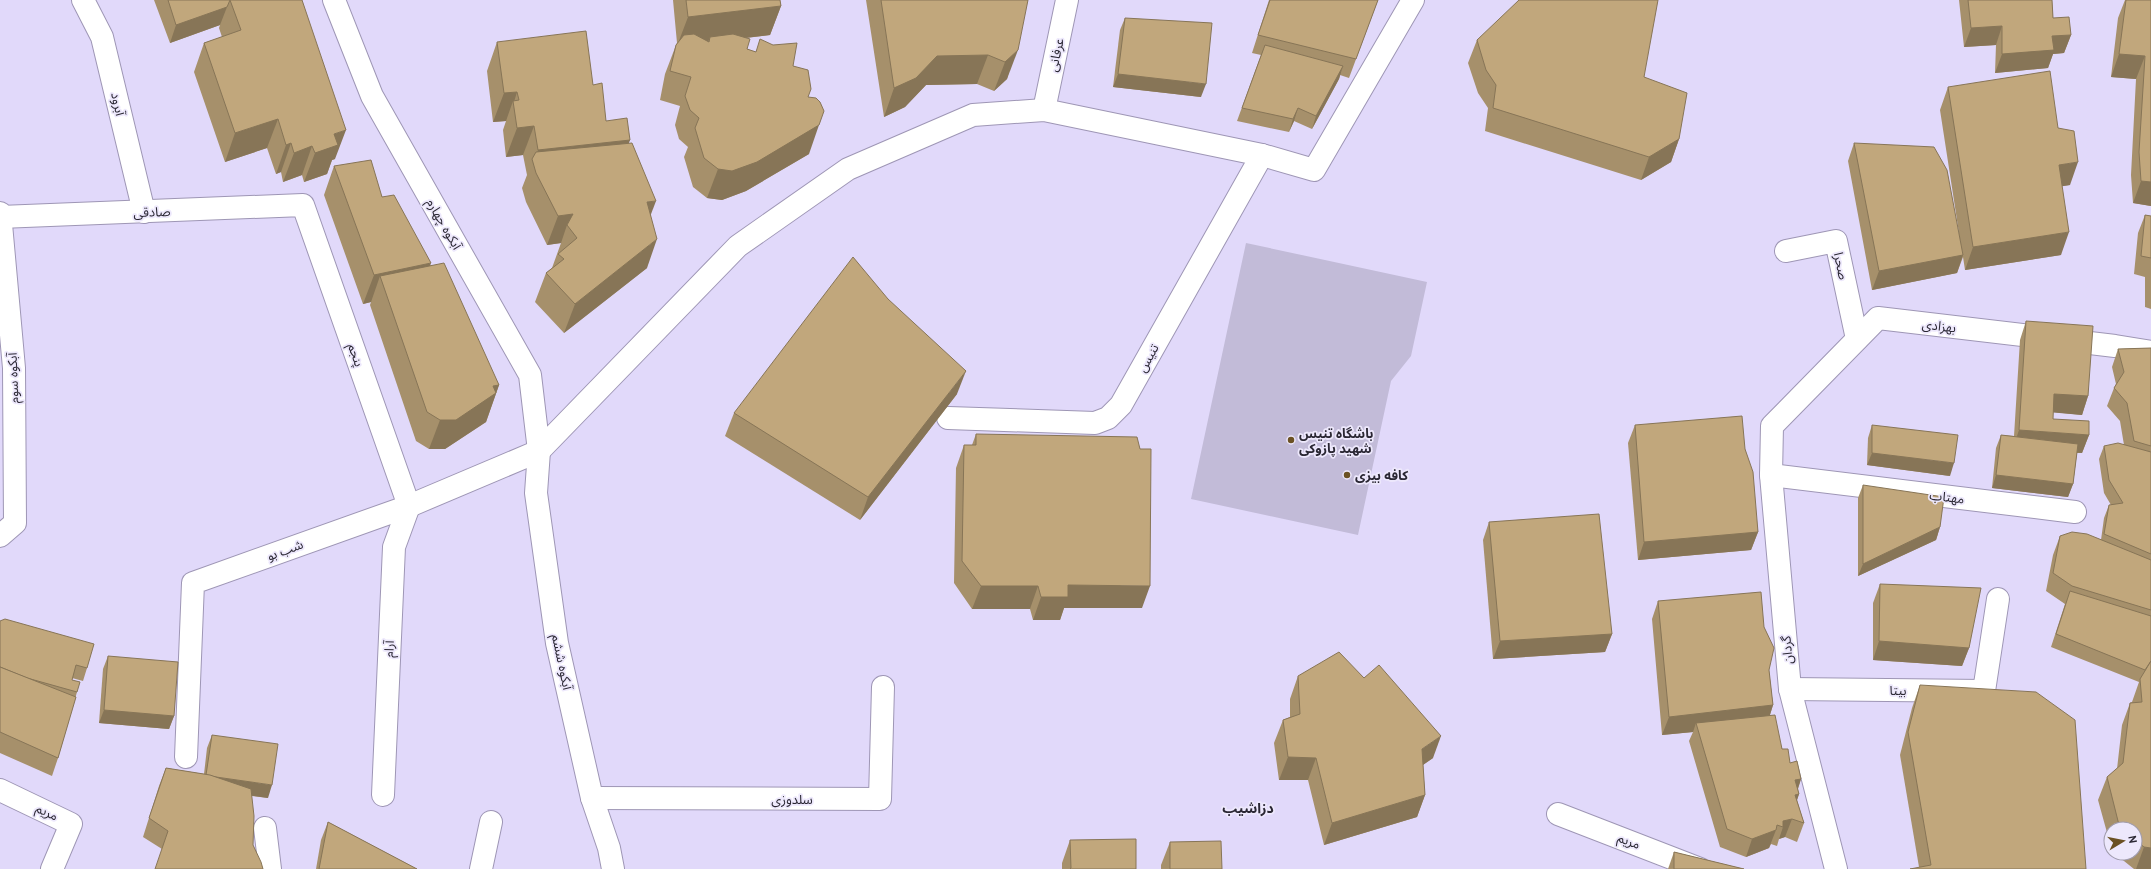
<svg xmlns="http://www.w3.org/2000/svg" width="2151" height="869" viewBox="0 0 2151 869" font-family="'PT Sans','Noto Sans Arabic',sans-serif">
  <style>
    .green { fill: #c2bbd8 }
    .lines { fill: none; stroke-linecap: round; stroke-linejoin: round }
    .street-casing { stroke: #9e96b5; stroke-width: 24 }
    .street { stroke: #fff; stroke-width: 22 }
    .wall { fill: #a6906b }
    .shaded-wall { fill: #877557 }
    .building { fill: #c1a77c; stroke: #877557 }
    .poi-dot { fill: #6b5123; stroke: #ede8fc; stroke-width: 1.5 }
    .labels { text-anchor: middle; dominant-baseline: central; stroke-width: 3.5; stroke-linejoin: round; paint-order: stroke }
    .street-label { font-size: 13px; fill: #2a2733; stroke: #ede8fc }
    .poi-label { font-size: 13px; font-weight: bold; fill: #2a2733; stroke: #ede8fc; text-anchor: start }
    .neighbourhood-label { font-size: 14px; font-weight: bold; fill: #2a2733; stroke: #ede8fc }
  </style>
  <rect width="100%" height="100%" fill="#e1d9fa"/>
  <polygon class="green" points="1246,243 1427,282 1411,356 1391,381 1358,535 1191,499"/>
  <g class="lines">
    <defs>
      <g id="street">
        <polyline points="83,0 102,37 144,212"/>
        <polyline points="334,0 372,96 530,375 539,451 536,493 557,643 592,798 609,848 613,869"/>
        <polyline points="1044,110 1067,0"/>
        <polyline points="0,213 14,368 15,523 0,536"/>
        <polyline points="0,217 303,205 409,506 394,547 383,795"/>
        <polyline points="1786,251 1836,241 1857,339"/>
        <polyline points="948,418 1095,423 1108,418 1121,405 1262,155"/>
        <polyline points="1771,475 2075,512"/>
        <polyline points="1790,689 1984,691 1998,599"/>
        <polyline points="186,757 193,583 409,506 539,451 738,246 848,169 973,115 1044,110 1262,155 1314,170 1413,0"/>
        <polyline points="0,790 71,824 52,869"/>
        <polyline points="592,798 880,799 883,687"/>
        <polyline points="1558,814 1700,869"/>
        <polyline points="265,828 270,869"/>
        <polyline points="481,869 491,822"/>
        <polyline points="1836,869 1790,689 1771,475 1772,426 1878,318 2115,346 2151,352"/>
      </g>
    </defs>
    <use href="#street" class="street-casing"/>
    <use href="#street" class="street"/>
  </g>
  <g class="wall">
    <polygon points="154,0 302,0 335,159 332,160 327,174 304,182 302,175 283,182 281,172 276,174 267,148 225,162 194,72 204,43 222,37 219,28 220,25 170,43"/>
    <polygon points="673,0 780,0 781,6 770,35 746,38 747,49 793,66 808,97 809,154 746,191 722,200 707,198 693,187 684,157 688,147 679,139 675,125 680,106 660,100 665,74 676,45 677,43"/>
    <polygon points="866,0 1028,0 1007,79 994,91 977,84 926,85 905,107 884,117"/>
    <polygon points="1269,0 1378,0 1349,78 1340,75 1339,79 1312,129 1294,121 1289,132 1237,121 1261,55 1252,53"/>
    <polygon points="1959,0 2052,0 2053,18 2071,35 2064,53 2053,54 2048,68 1995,73 1996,45 1964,47"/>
    <polygon points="2125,0 2151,0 2151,206 2133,203 2131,175 2136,79 2111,77 2118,18"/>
    <polygon points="1125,18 1201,97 1113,87 1120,30"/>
    <polygon points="1477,40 1644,77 1679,139 1671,162 1641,180 1485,131 1488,108 1478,93 1468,63"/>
    <polygon points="497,42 593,85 606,121 630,140 628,143 651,215 647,268 564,333 535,302 546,273 552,268 561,243 547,245 526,202 522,188 527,175 523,155 506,157 503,130 506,121 493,122 487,71"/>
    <polygon points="1948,87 2058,128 2070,185 2062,186 2061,255 1965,270 1963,257 1957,273 1872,290 1848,161 1854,143 1959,233 1940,110"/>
    <polygon points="334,166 382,197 431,266 499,385 486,422 445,449 429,449 416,441 370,305 371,302 363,304 324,195"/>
    <polygon points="2145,215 2151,216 2151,309 2145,307 2145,277 2134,274 2138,233"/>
    <polygon points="2026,321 2088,396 2082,415 2053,412 2053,419 2089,435 2082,453 2077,453 2073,484 2068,497 1992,488 1996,448 2001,435 2014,436 2020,340"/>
    <polygon points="2151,348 2151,869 2134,869 2114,853 2135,853 2135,829 2111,829 2111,847 2098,800 2107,777 2117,769 2122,725 2130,703 2132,702 2139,682 2051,647 2065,604 2046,591 2053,555 2060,536 2101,540 2104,518 2109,505 2111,505 2104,493 2099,459 2104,446 2124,445 2120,421 2107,406 2114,388 2116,384 2112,367 2118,349"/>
    <polygon points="957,394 860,520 725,436 734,413"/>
    <polygon points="1635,425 1745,449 1758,532 1751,550 1638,560 1628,443"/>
    <polygon points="1872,425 1950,476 1867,465 1868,438"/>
    <polygon points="976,434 1142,608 1064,608 1060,620 1033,620 1030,609 972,609 954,583 956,468 964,445 972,445"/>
    <polygon points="1863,485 1940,527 1936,540 1858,576 1858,498"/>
    <polygon points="1489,522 1612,634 1605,652 1493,659 1483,540"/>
    <polygon points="1880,584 1969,648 1962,666 1873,660 1873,603"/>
    <polygon points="1658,601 1764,627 1773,705 1770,715 1782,749 1790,763 1801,779 1798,789 1799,794 1797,800 1804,823 1797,842 1785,837 1779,839 1777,846 1771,844 1769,848 1746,857 1720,847 1689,741 1693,732 1662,735 1652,619"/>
    <polygon points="0,621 87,668 83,681 72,678 72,680 77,692 58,758 52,776 0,753"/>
    <polygon points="108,656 174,716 169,729 99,723 103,669"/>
    <polygon points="1298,676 1433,758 1423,765 1425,795 1417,817 1324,845 1308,780 1279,780 1274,743 1283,720 1290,717 1290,699"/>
    <polygon points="1920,685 2086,869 1919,867 1900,755 1912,708"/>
    <polygon points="212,735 268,798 252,796 162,849 143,837 159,786 166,768 204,774 207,748"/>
    <polygon points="328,822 417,869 316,869 321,840"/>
    <polygon points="1070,840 1136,869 1062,869 1062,863"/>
    <polygon points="1170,842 1222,869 1161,869 1161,865"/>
    <polygon points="1674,852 1744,869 1668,869"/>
  </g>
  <g class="shaded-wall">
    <polygon points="781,6 770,35 709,42 710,37 708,42 677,46 688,17"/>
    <polygon points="227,7 220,25 170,43 176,25"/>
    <polygon points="2002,26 1996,45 1964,47 1971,28"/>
    <polygon points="2071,35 2064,53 2053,54 2048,68 1995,73 2002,54 2052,36"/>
    <polygon points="1018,50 1007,79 994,91 1005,62"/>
    <polygon points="2119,54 2145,56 2136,79 2111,77"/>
    <polygon points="988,55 977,84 926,85 905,107 884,117 894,88 937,56"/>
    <polygon points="1343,66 1339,79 1312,129 1316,116"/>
    <polygon points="1118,74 1206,84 1201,97 1113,87"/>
    <polygon points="517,92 514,102 513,101 506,121 493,122 504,93"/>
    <polygon points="1298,108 1294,121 1289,132 1293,119"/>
    <polygon points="278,119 267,148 225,162 235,133"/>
    <polygon points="819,125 809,154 746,191 722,200 707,198 718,169"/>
    <polygon points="534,126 523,155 506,157 517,128"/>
    <polygon points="346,130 335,159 332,160 327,174 304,182 315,153 334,134"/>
    <polygon points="1679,139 1671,162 1641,180 1649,157"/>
    <polygon points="630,140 619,169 533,163 538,150"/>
    <polygon points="291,143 281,172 276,174 286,145"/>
    <polygon points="312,146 302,175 283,182 294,153"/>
    <polygon points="2078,162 2070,185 2051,188 2059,165"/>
    <polygon points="2141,181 2151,182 2151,206 2133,203"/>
    <polygon points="656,201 645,230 647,202"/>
    <polygon points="573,214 567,225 561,243 547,245 558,216"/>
    <polygon points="2069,232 2061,255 1965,270 1973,247"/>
    <polygon points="657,239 647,268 564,333 575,304"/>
    <polygon points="1963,255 1957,273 1872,290 1879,271"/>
    <polygon points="431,263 421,292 380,276 371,302 363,304 374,275"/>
    <polygon points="966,371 957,394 860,520 868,497"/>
    <polygon points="499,385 486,422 445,449 429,449 440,420 493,386"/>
    <polygon points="2054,394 2088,396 2082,415 2048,412"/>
    <polygon points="2019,430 2089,435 2082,453 2013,448"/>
    <polygon points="1872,453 1954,463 1950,476 1867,465"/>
    <polygon points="1996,475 2073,484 2068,497 1992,488"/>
    <polygon points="1940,527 1936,540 1858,576 1863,564"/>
    <polygon points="1758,532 1751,550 1638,560 1644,542"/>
    <polygon points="1068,585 1150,586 1142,608 1064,608 1060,620 1033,620 1041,597"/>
    <polygon points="981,586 1038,586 1030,609 972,609"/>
    <polygon points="1612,634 1605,652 1493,659 1500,641"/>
    <polygon points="1879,641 1969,648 1962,666 1873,660"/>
    <polygon points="1773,705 1767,724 1696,723 1693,732 1662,735 1669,717"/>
    <polygon points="104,710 174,716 169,729 99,723"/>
    <polygon points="1441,736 1433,758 1414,771 1422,749"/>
    <polygon points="1288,757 1316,758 1308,780 1279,780"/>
    <polygon points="206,776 272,785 268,798 202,789"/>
    <polygon points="1801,779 1795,797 1795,780"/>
    <polygon points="1799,794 1793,812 1795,795"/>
    <polygon points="1425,795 1417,817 1324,845 1332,823"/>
    <polygon points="1792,819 1785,837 1779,839 1783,827 1783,821"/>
    <polygon points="1776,830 1769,848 1746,857 1752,839"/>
    <polygon points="2144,847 2151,848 2151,869 2136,869"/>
  </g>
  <g class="building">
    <polygon points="168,0 230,0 227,7 176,25"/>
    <polygon points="230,0 302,0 346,130 334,134 338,145 315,153 312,146 294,153 291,143 286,145 278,119 235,133 204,43 241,30"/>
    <polygon points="686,0 780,0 781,6 688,17"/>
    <polygon points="881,0 1028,0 1018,50 1005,62 988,55 937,56 916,78 894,88"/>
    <polygon points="1270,0 1378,0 1356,59 1258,35"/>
    <polygon points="1519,0 1658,0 1644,77 1687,93 1679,139 1649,157 1493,108 1496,85 1486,70 1477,40"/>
    <polygon points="1968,0 2052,0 2053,18 2069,17 2071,35 2052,36 2054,50 2002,54 2002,26 1971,28"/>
    <polygon points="2126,0 2151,0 2151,182 2141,181 2139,152 2145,56 2119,54"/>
    <polygon points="1125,18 1212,23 1206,84 1118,74"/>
    <polygon points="586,31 593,85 602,83 606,121 627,118 630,140 538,150 534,126 517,128 513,101 519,100 517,92 504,93 497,42"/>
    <polygon points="694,34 709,42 710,37 733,34 750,39 747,49 756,52 760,39 773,45 797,43 793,66 808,70 811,89 808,97 816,98 820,102 824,111 819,125 757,162 732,171 718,169 704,158 695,128 699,118 690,110 685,96 691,77 670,71 676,45 684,35"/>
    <polygon points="1265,45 1343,66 1316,116 1298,108 1293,119 1242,108"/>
    <polygon points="2050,71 2058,128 2074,131 2078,162 2059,165 2069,232 1973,247 1948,87"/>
    <polygon points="632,143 656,201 647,202 657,239 575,304 546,273 564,259 558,254 577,238 567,225 573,214 558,216 536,173 532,159 536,152"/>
    <polygon points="1854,143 1934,147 1947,170 1963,255 1879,271"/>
    <polygon points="371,160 382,197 394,195 431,263 374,275 334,166"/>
    <polygon points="2145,215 2151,216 2151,258 2141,256"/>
    <polygon points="853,257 888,299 966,371 868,497 734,413"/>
    <polygon points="444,263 499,385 493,386 496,393 456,420 440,420 427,412 380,276"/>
    <polygon points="2026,321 2093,326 2088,396 2054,394 2053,419 2089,421 2089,435 2019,430"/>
    <polygon points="2151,348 2151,446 2134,441 2127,403 2114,388 2124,372 2118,349"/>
    <polygon points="1742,416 1745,449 1753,472 1758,532 1644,542 1635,425"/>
    <polygon points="1872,425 1958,435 1954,463 1872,453"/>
    <polygon points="976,434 1137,437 1140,449 1151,449 1150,586 1068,585 1068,597 1041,597 1038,586 981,586 962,561 964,445 976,445"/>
    <polygon points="2001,435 2078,444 2073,484 1996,475"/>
    <polygon points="2118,443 2151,452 2151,554 2104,534 2109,505 2123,503 2109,480 2104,446"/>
    <polygon points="1863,485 1944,497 1940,527 1863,564"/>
    <polygon points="1599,514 1612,634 1500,641 1489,522"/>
    <polygon points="2072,532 2087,534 2151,560 2151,610 2072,586 2053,573 2060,536"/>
    <polygon points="1880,584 1981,588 1969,648 1879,641"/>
    <polygon points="2070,591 2151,616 2151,661 2145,670 2056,634"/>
    <polygon points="1761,592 1764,627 1774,648 1769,670 1773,705 1669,717 1658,601"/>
    <polygon points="5,619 94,644 87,668 76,665 72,680 80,682 77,692 27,678 0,667 0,621"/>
    <polygon points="1339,652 1364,678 1379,665 1441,736 1422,749 1425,795 1332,823 1316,758 1288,757 1283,720 1300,714 1298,676"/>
    <polygon points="108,656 178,662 174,716 104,710"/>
    <polygon points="2151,661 2151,848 2144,847 2135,840 2135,829 2120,829 2107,777 2123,763 2130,703 2142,702 2140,679"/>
    <polygon points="0,667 76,697 58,758 0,732"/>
    <polygon points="1920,685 2036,692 2075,720 2086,869 1910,869 1931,865 1908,732"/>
    <polygon points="1775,715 1782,749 1788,749 1790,763 1797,761 1801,779 1795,780 1799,794 1795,795 1804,823 1792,819 1783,821 1783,827 1777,825 1776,830 1752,839 1727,829 1696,723"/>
    <polygon points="212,735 278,744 272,785 216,777 206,775"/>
    <polygon points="166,768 210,775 251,789 254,816 253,845 261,862 263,869 155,869 168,831 149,818"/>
    <polygon points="328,822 417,869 319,869"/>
    <polygon points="1136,839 1136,869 1070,869 1071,868 1070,840"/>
    <polygon points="1221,841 1222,869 1170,869 1170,842"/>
    <polygon points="1674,852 1744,869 1674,869"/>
  </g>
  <g class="poi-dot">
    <circle cx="1291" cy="440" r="4"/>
    <circle cx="1347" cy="475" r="4"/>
  </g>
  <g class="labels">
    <g class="street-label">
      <text transform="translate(1056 55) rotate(-78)">عرفانی</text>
      <text transform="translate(118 104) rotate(77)">آبرود</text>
      <text transform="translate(152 212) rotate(-2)">صادقی</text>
      <text transform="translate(444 224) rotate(60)">آبکوه چهارم</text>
      <text transform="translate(1841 266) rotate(78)">صحرا</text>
      <text transform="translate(1939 326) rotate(7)">بهزادی</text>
      <text transform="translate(356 355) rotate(71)">پنجم</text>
      <text transform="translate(1148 358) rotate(-61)">تنیس</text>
      <text transform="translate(13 378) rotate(-92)">آبکوه سوم</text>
      <text transform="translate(1947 497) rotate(7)">مهتاب</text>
      <text transform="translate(285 550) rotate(-20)">شب بو</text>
      <text transform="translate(389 649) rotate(-87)">آرام</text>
      <text transform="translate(1787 650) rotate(-95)">گردان</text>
      <text transform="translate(562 662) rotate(78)">آبکوه ششم</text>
      <text x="1898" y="690">بیتا</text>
      <text x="792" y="799">سلدوزی</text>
      <text transform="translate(47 812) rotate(25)">مریم</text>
      <text transform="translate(1629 841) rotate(21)">مریم</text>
    </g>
    <g class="poi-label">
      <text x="1299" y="433">باشگاه تنیس<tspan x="1299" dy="15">شهید پازوکی</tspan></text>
      <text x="1355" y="475">کافه بیزی</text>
    </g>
    <g class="neighbourhood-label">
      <text x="1248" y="808">دزاشیب</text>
    </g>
  </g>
  <g transform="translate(2123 841) rotate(80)"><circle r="19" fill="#ede8fc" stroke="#9f9bac"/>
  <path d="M0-3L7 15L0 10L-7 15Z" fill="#6b5123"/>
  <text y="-6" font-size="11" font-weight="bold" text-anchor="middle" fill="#2a2733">N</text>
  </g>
</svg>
